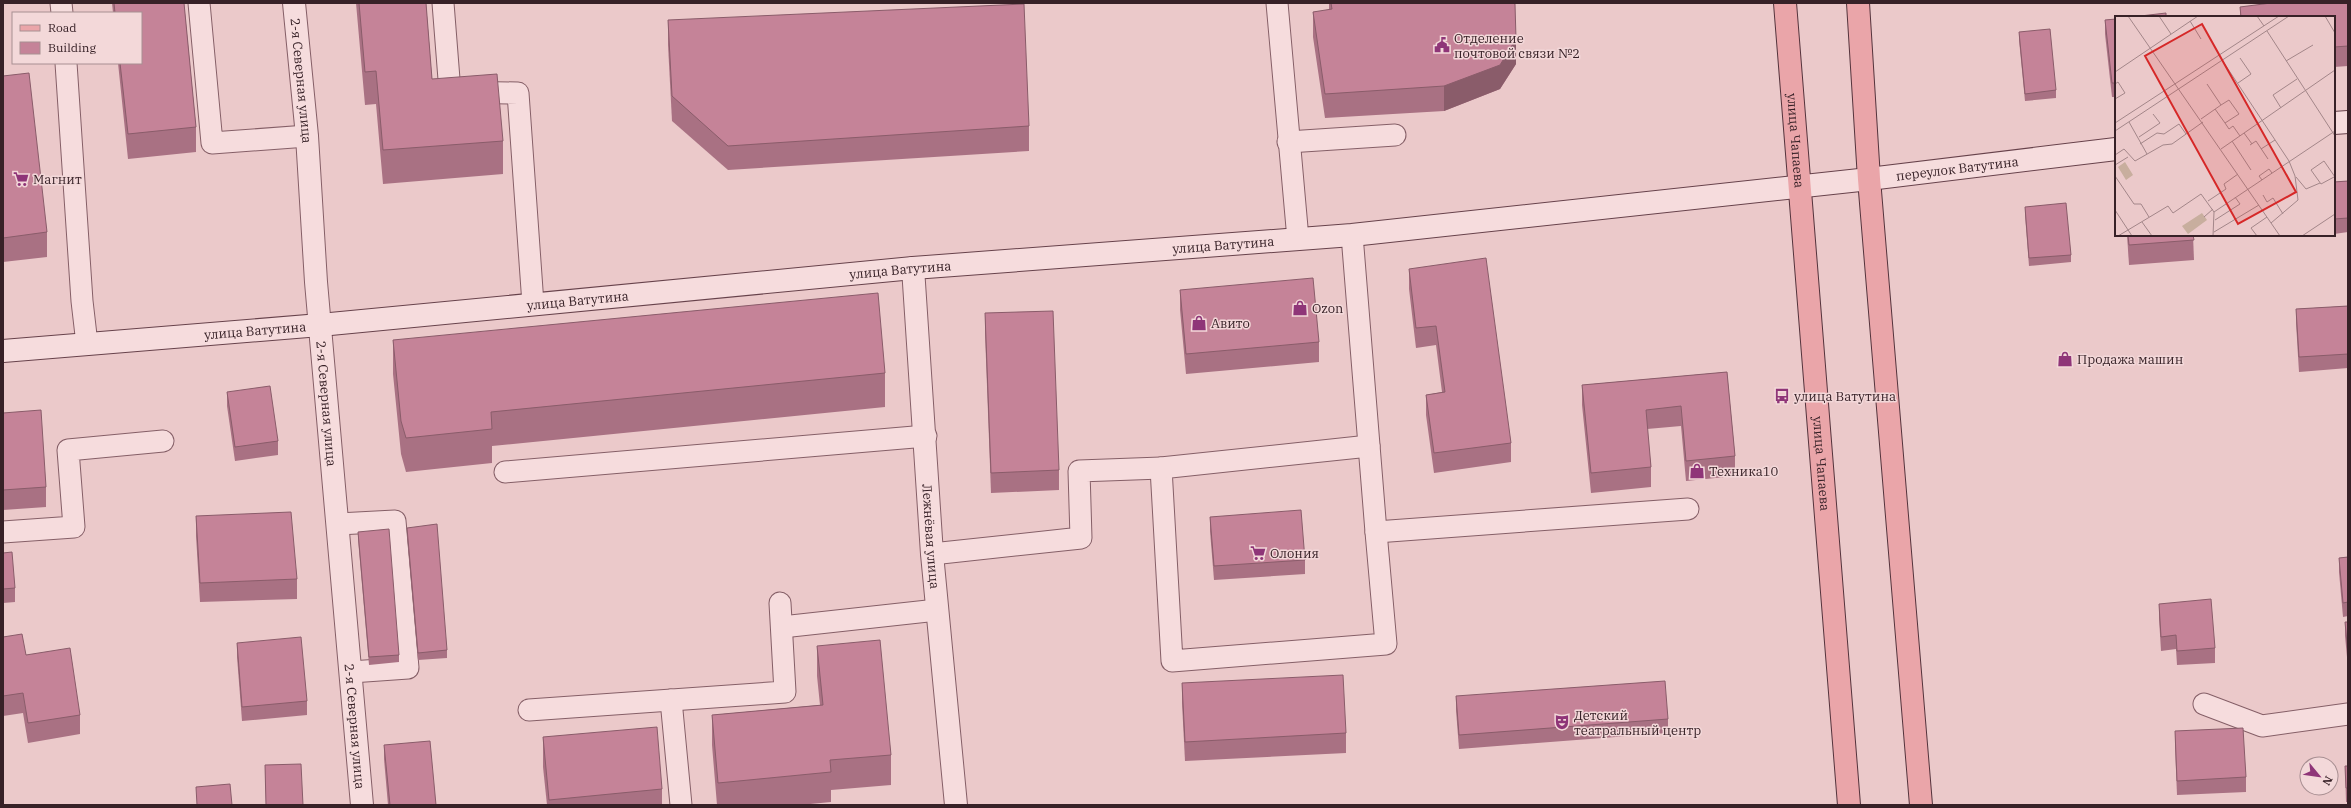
<svg xmlns="http://www.w3.org/2000/svg" width="2351" height="808" viewBox="0 0 2351 808" font-family="'IBM Plex Serif',serif">
  <style>
    .lines { fill: none; stroke-linecap: round; stroke-linejoin: round }
    .service-casing { stroke: #855f67; stroke-width: 23 }
    .minor-casing { stroke: #855f67; stroke-width: 24 }
    .secondary-casing { stroke: #67424b; stroke-width: 24 }
    .primary-casing { stroke: #54333c; stroke-width: 24 }
    .service { stroke: #f6dcdd; stroke-width: 21 }
    .minor { stroke: #f6dcdd; stroke-width: 22 }
    .secondary { stroke: #f6dcdd; stroke-width: 22 }
    .primary { stroke: #eaa5a9; stroke-width: 22 }
    .wall { fill: #a97183 }
    .shaded-wall { fill: #8a5c6a }
    .building { fill: #c58398; stroke: #8a5c6a }
    .labels { text-anchor: middle; dominant-baseline: central; stroke-width: 3; stroke-linejoin: round; paint-order: stroke }
    .poi-label { font-size: 13px; fill: #372127; stroke: #f3d8d9; text-anchor: start }
    .street-label { font-size: 13px; fill: #372127; stroke: #f3d8d9 }
    .inset-road { fill: none; stroke: #a38689; stroke-width: 1 }
    .view { fill: #d62828; fill-opacity: 0.15; stroke: #d62828; stroke-width: 2 }
    .inset-edge { fill: none; stroke: #372127; stroke-width: 2 }
  </style>
  <rect width="100%" height="100%" fill="#ebc9ca"/>
  <g class="lines">
    <defs>
      <g id="service">
        <polyline points="61,3 62,13"/>
        <polyline points="199,3 212,143 307,136"/>
        <polyline points="443,3 450,92 518,93 533,304"/>
        <polyline points="1277,3 1298,239"/>
        <polyline points="66,63 82,301 87,344"/>
        <polyline points="1288,142 1395,135"/>
        <polyline points="1352,235 1376,532 1688,509"/>
        <polyline points="1369,446 1161,468 1172,661 1386,644 1376,532"/>
        <polyline points="505,472 926,436"/>
        <polyline points="338,524 395,521 408,668 351,672"/>
        <polyline points="3,532 74,527 68,450 163,441"/>
        <polyline points="932,554 1081,538 1079,471 1161,468"/>
        <polyline points="782,627 937,610"/>
        <polyline points="671,700 681,805"/>
        <polyline points="2204,704 2262,726 2348,714"/>
        <polyline points="529,710 785,692 780,603"/>
      </g>
      <g id="minor">
        <path id="s1" d="M294,3l13,133 9,146 46,523"/>
        <path id="s2" d="M913,268l19,286 24,251"/>
      </g>
      <g id="secondary">
        <polyline points="2334,123 2348,122"/>
        <path id="s3" d="M3,351l317,-26 593,-57 439,-33 517,-56 247,-30"/>
      </g>
      <g id="primary">
        <path id="s4" d="M1785,3l64,802"/>
        <polyline points="1858,3 1869,179 1921,805"/>
      </g>
    </defs>
    <use href="#service" class="service-casing"/>
    <use href="#minor" class="minor-casing"/>
    <use href="#secondary" class="secondary-casing"/>
    <use href="#primary" class="primary-casing"/>
    <use href="#service" class="service"/>
    <use href="#minor" class="minor"/>
    <use href="#secondary" class="secondary"/>
    <use href="#primary" class="primary"/>
  </g>
  <g class="wall">
    <polygon points="112,3 184,3 196,127 196,152 128,159 118,63 141,63 141,13 113,13"/>
    <polygon points="356,3 426,3 432,79 503,141 503,174 383,184 376,104 365,105"/>
    <polygon points="1329,3 1513,3 1516,64 1500,89 1444,111 1325,118 1313,37 1313,12 1329,10"/>
    <polygon points="2348,3 2348,66 2334,67 2334,17 2240,17 2240,7"/>
    <polygon points="2116,19 2116,97 2112,97 2105,34 2105,20"/>
    <polygon points="668,20 1029,126 1029,151 728,170 672,121 668,45"/>
    <polygon points="2019,32 2056,90 2056,98 2025,101 2019,40"/>
    <polygon points="3,76 47,232 47,257 3,262"/>
    <polygon points="2348,181 2348,232 2334,234 2334,182"/>
    <polygon points="2025,207 2071,255 2071,262 2029,266 2025,215"/>
    <polygon points="2127,235 2193,235 2194,260 2129,265"/>
    <polygon points="1409,269 1511,443 1511,462 1434,473 1426,415 1426,395 1442,392 1436,345 1416,348 1409,289"/>
    <polygon points="1180,290 1319,342 1319,362 1186,374 1180,310"/>
    <polygon points="2348,306 2348,368 2299,372 2296,323 2296,309"/>
    <polygon points="985,313 1059,470 1059,490 991,493 985,333"/>
    <polygon points="393,340 885,373 885,407 492,446 492,463 406,472 401,454 393,374"/>
    <polygon points="1727,372 1735,456 1735,476 1686,481 1681,426 1647,429 1651,467 1651,487 1591,493 1582,405 1582,385"/>
    <polygon points="227,392 278,441 278,455 235,461 227,406"/>
    <polygon points="3,413 46,487 46,507 3,510"/>
    <polygon points="196,516 297,579 297,599 200,602 196,536"/>
    <polygon points="1210,517 1305,560 1305,574 1214,580 1210,531"/>
    <polygon points="407,528 447,650 447,658 418,660 407,535"/>
    <polygon points="358,532 399,655 399,662 369,665 358,539"/>
    <polygon points="3,553 15,588 15,602 3,603"/>
    <polygon points="2348,557 2348,616 2343,617 2339,572 2339,558"/>
    <polygon points="2159,604 2215,648 2215,663 2177,665 2176,649 2161,651 2159,618"/>
    <polygon points="2345,622 2348,622 2348,668 2345,636"/>
    <polygon points="3,637 26,655 80,715 80,734 28,743 23,713 3,716"/>
    <polygon points="237,643 307,701 307,715 242,721 237,657"/>
    <polygon points="817,646 891,755 891,785 831,790 831,802 800,805 717,805 712,745 712,715 820,705 817,676"/>
    <polygon points="1182,683 1346,733 1346,753 1185,761 1182,703"/>
    <polygon points="1456,696 1668,719 1668,733 1459,749 1456,710"/>
    <polygon points="2175,731 2246,777 2246,792 2177,795 2175,746"/>
    <polygon points="543,737 662,789 662,805 547,805 543,767"/>
    <polygon points="384,745 436,805 388,805 384,759"/>
    <polygon points="265,765 303,805 266,805"/>
    <polygon points="2345,766 2348,766 2348,802 2346,802"/>
  </g>
  <polygon class="shaded-wall" points="1516,39 1516,64 1500,89 1444,111 1444,86"/>
  <g class="building">
    <polygon points="114,3 184,3 196,127 128,134 120,63 141,63 141,13 115,13"/>
    <polygon points="359,3 426,3 432,79 497,74 503,141 383,150 376,71 365,72"/>
    <polygon points="1331,3 1513,3 1515,4 1516,39 1500,65 1444,86 1325,94 1313,12 1332,9"/>
    <polygon points="2271,3 2348,3 2348,46 2334,47 2334,17 2241,17 2240,7"/>
    <polygon points="1024,4 1029,126 728,146 672,96 668,20"/>
    <polygon points="2166,13 2166,17 2132,17"/>
    <polygon points="2116,19 2116,83 2112,83 2105,20"/>
    <polygon points="2050,29 2056,90 2025,94 2019,32"/>
    <polygon points="29,73 47,232 3,238 3,76"/>
    <polygon points="2348,181 2348,218 2334,219 2334,182"/>
    <polygon points="2066,203 2071,255 2029,258 2025,207"/>
    <polygon points="2128,235 2193,235 2194,240 2129,245"/>
    <polygon points="1486,258 1511,443 1434,453 1426,395 1445,392 1436,326 1416,328 1409,269"/>
    <polygon points="1313,278 1319,342 1186,354 1180,290"/>
    <polygon points="878,293 885,373 491,412 492,429 406,438 401,421 393,340"/>
    <polygon points="2348,306 2348,354 2299,357 2296,309"/>
    <polygon points="1053,311 1059,470 991,473 985,313"/>
    <polygon points="1727,372 1735,456 1686,461 1681,406 1646,410 1651,467 1591,473 1582,385"/>
    <polygon points="270,386 278,441 235,447 227,392"/>
    <polygon points="41,410 46,487 3,490 3,413"/>
    <polygon points="1301,510 1305,560 1214,566 1210,517"/>
    <polygon points="291,512 297,579 200,583 196,516"/>
    <polygon points="437,524 447,650 418,653 407,528"/>
    <polygon points="389,529 399,655 369,657 358,532"/>
    <polygon points="12,552 15,588 3,589 3,553"/>
    <polygon points="2348,557 2348,602 2343,603 2339,558"/>
    <polygon points="2211,599 2215,648 2177,651 2176,635 2161,637 2159,604"/>
    <polygon points="2345,622 2348,622 2348,654"/>
    <polygon points="22,634 26,655 70,648 80,715 28,723 23,693 3,696 3,637"/>
    <polygon points="301,637 307,701 242,707 237,643"/>
    <polygon points="880,640 891,755 830,760 831,772 718,783 712,715 823,705 817,646"/>
    <polygon points="1343,675 1346,733 1185,742 1182,683"/>
    <polygon points="1665,681 1668,719 1459,735 1456,696"/>
    <polygon points="657,727 662,789 549,800 543,737"/>
    <polygon points="2243,728 2246,777 2177,781 2175,731"/>
    <polygon points="430,741 436,805 390,805 384,745"/>
    <polygon points="301,764 303,805 266,805 265,765"/>
    <polygon points="2345,766 2348,766 2348,788 2346,788"/>
    <polygon points="230,784 232,805 197,805 196,787"/>
  </g>
  <defs>
    <symbol id="civic-bare" viewBox="-9 -9 18 18"><path d="M-.6-6.5H3V-4.5H.6V-3L4-1V1h2V6H-6V1h2V-1L-.6-3ZM-1.2 2.5V6h2.4V2.5Z" fill="#8f3578" stroke="#f3d8d9" stroke-width="2.5" paint-order="stroke"/></symbol>
    <symbol id="supermarket-bare" viewBox="-9 -9 18 18"><path d="M-6-5.5h2.5l.6 2H6L4.5 2H-2.5L-4.4-4H-6ZM-1.5 3.2a1.3 1.3 0 1 0 .1 0ZM3 3.2a1.3 1.3 0 1 0 .1 0Z" fill="#8f3578" stroke="#f3d8d9" stroke-width="2.5" paint-order="stroke"/></symbol>
    <symbol id="shop-bare" viewBox="-9 -9 18 18"><path d="M-5-2.5h2.3a2.7 3.5 0 0 1 5.4 0H5L5.5 6h-11ZM-1.5-2.5h3a1.5 2.3 0 0 0-3 0Z" fill="#8f3578" stroke="#f3d8d9" stroke-width="2.5" paint-order="stroke"/></symbol>
    <symbol id="bus-bare" viewBox="-9 -9 18 18"><path d="M-5-6H5V4H4V6H2V4H-2V6H-4V4H-5ZM-3.5-4V0h7V-4ZM-3.5 1.2v1.5H-2V1.2ZM2 1.2v1.5H3.5V1.2Z" fill="#8f3578" stroke="#f3d8d9" stroke-width="2.5" paint-order="stroke"/></symbol>
    <symbol id="theatre-bare" viewBox="-9 -9 18 18"><path d="M-5-5.5Q0-4 5-5.5V0Q5 5 0 6Q-5 5-5 0ZM-3.3-2.5H-1v1.5H-3.3ZM1-2.5H3.3v1.5H1ZM-2.8 1Q0 5.5 2.8 1Z" fill="#8f3578" stroke="#f3d8d9" stroke-width="2.5" paint-order="stroke"/></symbol>
  </defs>
  <g fill-rule="evenodd">
    <use href="#civic-bare" x="1431" y="34" width="22" height="22"/>
    <use href="#supermarket-bare" x="10" y="168" width="22" height="22"/>
    <use href="#shop-bare" x="1289" y="297" width="22" height="22"/>
    <use href="#shop-bare" x="1188" y="312" width="22" height="22"/>
    <use href="#shop-bare" x="2054" y="348" width="22" height="22"/>
    <use href="#bus-bare" x="1771" y="385" width="22" height="22"/>
    <use href="#shop-bare" x="1686" y="460" width="22" height="22"/>
    <use href="#supermarket-bare" x="1247" y="542" width="22" height="22"/>
    <use href="#theatre-bare" x="1551" y="711" width="22" height="22"/>
  </g>
  <g class="labels">
    <g class="poi-label">
      <text x="1454" y="38">Отделение<tspan x="1454" dy="15">почтовой связи №2</tspan></text>
      <text x="33" y="179">Магнит</text>
      <text x="1312" y="308">Ozon</text>
      <text x="1211" y="323">Авито</text>
      <text x="2077" y="359">Продажа машин</text>
      <text x="1794" y="396">улица Ватутина</text>
      <text x="1709" y="471">Техника10</text>
      <text x="1270" y="553">Олония</text>
      <text x="1574" y="715">Детский<tspan x="1574" dy="15">театральный центр</tspan></text>
    </g>
    <g class="street-label">
      <text stroke="none"><textPath href="#s1" startOffset="78">2-я Северная улица</textPath></text>
      <text stroke="none"><textPath href="#s4" startOffset="138">улица Чапаева</textPath></text>
      <text stroke="none"><textPath href="#s3" startOffset="1963">переулок Ватутина</textPath></text>
      <text stroke="none"><textPath href="#s3" startOffset="1225">улица Ватутина</textPath></text>
      <text stroke="none"><textPath href="#s3" startOffset="901">улица Ватутина</textPath></text>
      <text stroke="none"><textPath href="#s3" startOffset="577">улица Ватутина</textPath></text>
      <text stroke="none"><textPath href="#s3" startOffset="253">улица Ватутина</textPath></text>
      <text stroke="none"><textPath href="#s1" startOffset="402">2-я Северная улица</textPath></text>
      <text stroke="none"><textPath href="#s4" startOffset="462">улица Чапаева</textPath></text>
      <text stroke="none"><textPath href="#s2" startOffset="269">Лежнёвая улица</textPath></text>
      <text stroke="none"><textPath href="#s1" startOffset="726">2-я Северная улица</textPath></text>
    </g>
  </g>
  <g transform="translate(2115 16)">
    <rect width="220" height="220" fill="#ebc9ca"/>
    <path d="M10,146l8,13 -7,5 -8,-13zM87,197l5,7 -19,14 -6,-8z" fill="#c8ae9e"/>
    <path class="inset-road" d="M13,0l152,220M44,0l12,18M142,0l7,10M210,0l10,17M75,5l11,18M152,15l68,105M107,44l67,101 6,15 3,24 -27,23M171,45l27,-16M0,56l83,-56M123,67l13,-9 -11,-16M0,68l3,-2 7,11 -10,6M166,92l-8,-13 24,-16M100,93l10,14 14,-9 -10,-14 -8,5M86,103l20,-14 -14,-21M14,106l18,32M0,107l164,-107M110,107l4,6 4,-3 7,10M0,115l174,-115M129,117l8,11M24,121l21,-14 -7,-9M117,125l19,29M25,128l17,-11 7,1 15,-10 7,10M135,129l6,-4 12,18M106,133l114,-79M146,133l14,-9M0,139l9,-6 11,12 28,-16 9,-1 31,-22M0,149l13,-8M0,160l19,28h7l8,13M181,161l10,12 14,-6M219,161l-13,7 -10,-14 13,-9 11,16M147,164l-3,-4 10,-7 3,4M148,179l4,7 6,-4 10,16M93,185l18,-12 -2,-5 14,-10M0,194l17,26M99,196l121,-81M89,201l9,-8M100,204l25,-16 -5,-7M27,206l10,14M99,216l45,-27M3,220l50,-30 5,7 28,-19 13,18 -1,24M142,220l-6,-8 16,-11M187,220l33,-22"/>
    <path class="view" d="M87,8l94,168 -58,32 -93,-168z"/>
    <rect width="220" height="220" class="inset-edge"/>
  </g>
  <rect width="2351" height="808" fill="none" stroke="#372127" stroke-width="8"/>
  <rect x="12" y="12" width="130" height="52" fill="#f3d8d9" stroke="#a88f92"/>
  <rect x="20" y="25" width="20" height="6" fill="#eaa5a9" stroke="#a88f92"/>
  <text x="48" y="32" font-size="12" fill="#372127">Road</text>
  <rect x="20" y="42" width="20" height="12" fill="#c58398" stroke="#a88f92"/>
  <text x="48" y="52" font-size="12" fill="#372127">Building</text>
  <g transform="translate(2319 776) rotate(119)"><circle r="19" fill="#f3d8d9" stroke="#a88f92"/>
  <path d="M0-3L7 15L0 10L-7 15Z" fill="#8f3578"/>
  <text y="-6" font-size="11" font-weight="bold" text-anchor="middle" fill="#372127">N</text>
  </g>
</svg>
